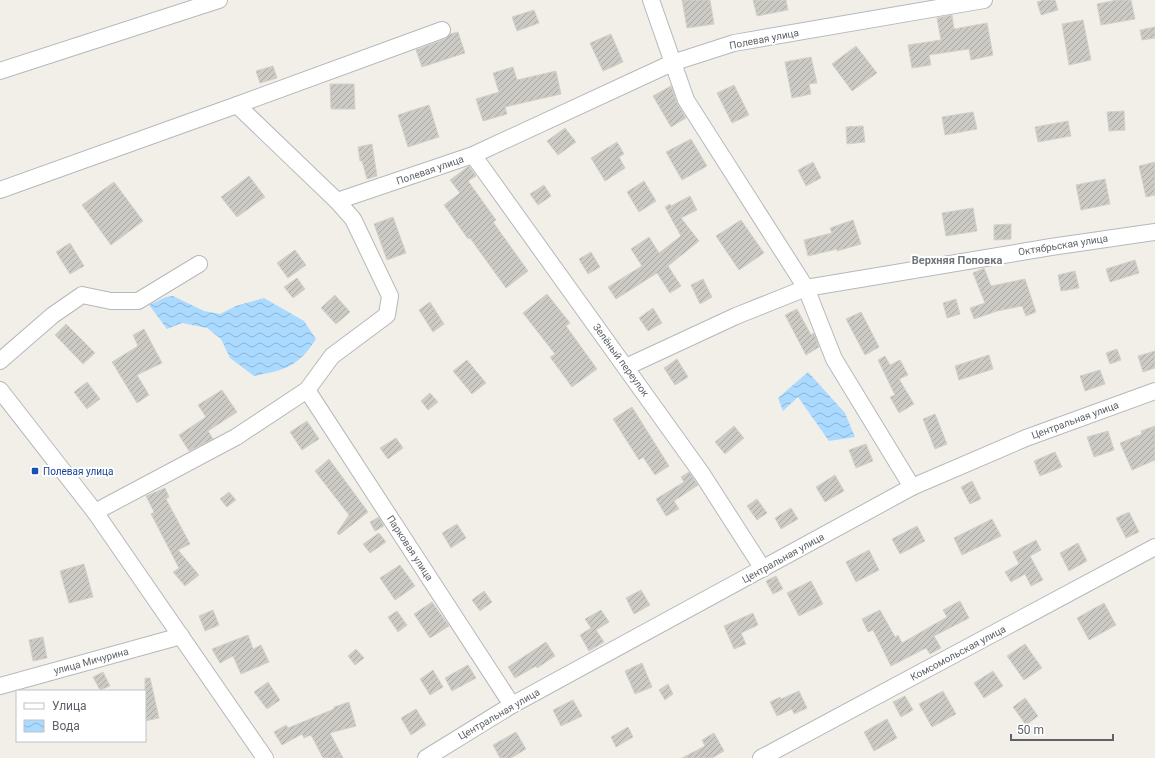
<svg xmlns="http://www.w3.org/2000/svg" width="1155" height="758" viewBox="0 0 1155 758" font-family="Roboto,sans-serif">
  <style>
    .water { fill: url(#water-waves) }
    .building { fill: url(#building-hatch); stroke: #d6d1c6 }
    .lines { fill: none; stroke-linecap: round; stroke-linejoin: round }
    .minor-casing { stroke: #b5b8bc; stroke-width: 18 }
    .minor { stroke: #fff; stroke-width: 16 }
    .transit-dot { fill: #1a4fb4; stroke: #fff; stroke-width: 1.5 }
    .labels { text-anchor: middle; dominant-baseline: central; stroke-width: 4; stroke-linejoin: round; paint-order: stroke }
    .street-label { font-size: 10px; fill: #5f6368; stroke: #fff }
    .transit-label { font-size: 10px; fill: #164399; stroke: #fff; text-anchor: start }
    .neighbourhood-label { font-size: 11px; font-weight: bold; fill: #70757a; stroke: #fff }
  </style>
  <defs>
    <pattern id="water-waves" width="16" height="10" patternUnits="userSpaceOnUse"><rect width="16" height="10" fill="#aadaff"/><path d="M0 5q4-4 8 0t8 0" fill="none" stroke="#8eb4d2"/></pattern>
    <pattern id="building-hatch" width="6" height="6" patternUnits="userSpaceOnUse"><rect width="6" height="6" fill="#cccac5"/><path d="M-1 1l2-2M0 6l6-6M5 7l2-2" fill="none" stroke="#a9a8a4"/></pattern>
  </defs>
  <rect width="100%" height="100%" fill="#f1efe8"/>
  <g class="water">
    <path d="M173,296l31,15 16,3 16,-8 28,-8 40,23 12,18c-18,28 -31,31 -62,37l-24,-18 -9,-19 -14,-11 -25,-5 -15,6 -18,-24 17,-8z"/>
    <polygon points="808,372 845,413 855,437 829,441 798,397 783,411 778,398"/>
  </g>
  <g class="building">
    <polygon points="682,0 710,0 714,24 687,28"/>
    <polygon points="753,0 786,0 788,10 757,16"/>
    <polygon points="1044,0 1055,0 1058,10 1041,15 1037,2"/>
    <polygon points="1117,0 1131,0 1135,19 1101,25 1097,4"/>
    <polygon points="534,10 539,23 517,31 512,17"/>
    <polygon points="952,15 954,29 987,23 993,55 971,60 969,49 929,55 931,65 912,68 908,45 941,40 937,18"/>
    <polygon points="1083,20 1091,60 1069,65 1062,24"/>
    <polygon points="1155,27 1155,38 1142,40 1140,30"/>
    <polygon points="458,32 465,53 422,67 416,50 445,39 450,34"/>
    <polygon points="611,34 623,62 603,71 590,43"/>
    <polygon points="856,46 877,73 852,91 832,64"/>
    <polygon points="811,57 817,83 809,84 811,94 792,98 785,62"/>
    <polygon points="273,66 277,78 260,83 256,71"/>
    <polygon points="513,67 517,80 556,71 561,94 505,107 507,114 483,121 476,99 499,92 493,73"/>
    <polygon points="330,84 354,84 355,109 331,109"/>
    <polygon points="734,85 749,115 732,123 717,93"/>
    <polygon points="671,86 677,103 686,118 671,127 653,96"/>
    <polygon points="429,105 439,137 408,147 398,115"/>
    <polygon points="1124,111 1125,130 1109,131 1107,112"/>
    <polygon points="973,112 977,129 945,135 942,117"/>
    <polygon points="1068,121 1071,136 1038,142 1035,127"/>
    <polygon points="863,126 865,142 847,144 846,127"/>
    <polygon points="565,128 576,142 558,155 547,141"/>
    <polygon points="691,139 707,166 682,180 666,152"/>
    <polygon points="617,142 624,154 619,157 625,168 605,181 591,158"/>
    <polygon points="372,144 377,176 367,179 362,161 360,161 358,147"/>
    <polygon points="813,162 821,178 806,186 798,170"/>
    <polygon points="1155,162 1155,195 1146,197 1139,166"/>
    <polygon points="469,166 476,176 468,181 496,220 493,222 528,271 506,288 470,238 468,239 444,205 460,193 450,180"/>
    <polygon points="249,176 265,197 237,217 221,197"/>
    <polygon points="1105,179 1110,204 1081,210 1076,185"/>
    <polygon points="644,181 656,201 639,212 627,192"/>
    <polygon points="114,182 143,221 111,245 82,205"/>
    <polygon points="544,185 551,196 538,205 530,194"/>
    <polygon points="690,196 697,210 681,218 699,241 668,266 681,286 670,293 657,273 616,299 608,287 642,266 631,249 649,237 659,253 681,236 665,207 670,204 671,206"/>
    <polygon points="973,208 977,231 946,236 942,213"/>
    <polygon points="393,217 406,253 387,260 374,224"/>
    <polygon points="741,220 764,253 739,270 716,236"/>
    <polygon points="853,220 861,244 837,251 837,249 808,256 804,240 832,233 830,228"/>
    <polygon points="1011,224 1011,239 994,240 994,225"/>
    <polygon points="70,243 84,266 70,274 56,252"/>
    <polygon points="295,250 306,265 288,278 277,263"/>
    <polygon points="591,252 600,267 588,274 579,259"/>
    <polygon points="1135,260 1139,273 1110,282 1106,269"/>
    <polygon points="984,268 991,286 1025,279 1036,312 1026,316 1022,306 997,311 974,319 970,308 985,303 973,273"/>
    <polygon points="1075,271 1079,288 1061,291 1058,275"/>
    <polygon points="297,278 305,289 293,298 284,287"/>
    <polygon points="703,279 712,297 700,304 691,285"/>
    <polygon points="547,294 570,323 566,326 597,369 572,387 550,357 555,354 523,313"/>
    <polygon points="335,295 350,312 336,324 321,308"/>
    <polygon points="956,299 960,314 947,318 943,303"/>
    <polygon points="430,302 444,324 433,332 419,310"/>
    <polygon points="653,308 662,323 648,331 639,318"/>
    <polygon points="797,309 811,335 814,333 819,347 806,355 785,315"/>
    <polygon points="861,312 879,347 865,355 846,319"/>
    <polygon points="66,324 95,353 83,364 55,335"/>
    <polygon points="144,329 162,363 137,375 149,395 137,403 112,362 138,346 133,335"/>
    <polygon points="1117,349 1121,360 1110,364 1106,353"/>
    <polygon points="1155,351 1155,368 1143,372 1138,356"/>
    <polygon points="989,355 993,369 959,380 955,366"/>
    <polygon points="885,356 890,365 900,360 908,375 899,379 914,404 899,413 890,397 895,395 878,360"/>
    <polygon points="677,359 688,377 675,385 664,368"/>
    <polygon points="467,360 486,383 472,394 453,371"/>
    <polygon points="1100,370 1105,384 1085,391 1080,376"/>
    <polygon points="87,382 100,399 87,409 74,392"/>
    <polygon points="222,390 237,412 208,431 213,439 189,451 179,435 206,417 198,405"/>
    <polygon points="430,393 438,402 428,410 421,401"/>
    <polygon points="632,407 669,466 655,475 643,457 639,460 613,419"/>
    <polygon points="935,414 947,444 935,449 923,419"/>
    <polygon points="307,421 319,439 302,450 290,432"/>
    <polygon points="734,426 744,438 725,454 715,442"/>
    <polygon points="1155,426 1155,460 1132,470 1120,443 1142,434 1141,431"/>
    <polygon points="1108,431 1114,450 1094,457 1087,437"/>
    <polygon points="396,438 403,448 388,459 380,448"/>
    <polygon points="866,444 873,461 856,468 849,450"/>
    <polygon points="1055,452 1062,467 1040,476 1034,461"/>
    <polygon points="329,459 368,512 339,535 337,533 349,515 315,471"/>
    <polygon points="689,472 698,485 674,501 679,509 666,516 656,499 684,482 681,477"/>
    <polygon points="835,475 844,491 825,502 816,487"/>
    <polygon points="972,481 981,499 970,504 961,487"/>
    <polygon points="165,488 169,497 166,499 190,544 178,550 199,575 185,586 173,572 179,568 151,514 154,512 146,496"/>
    <polygon points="229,492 236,500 227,507 220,499"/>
    <polygon points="757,499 767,513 757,520 747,506"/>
    <polygon points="791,508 798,519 781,529 775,518"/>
    <polygon points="1129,512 1139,532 1126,538 1116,518"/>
    <polygon points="379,517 384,526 375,531 370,522"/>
    <polygon points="992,519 1001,536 962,555 954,538"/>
    <polygon points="457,524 466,538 451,548 442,533"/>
    <polygon points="917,526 925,541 900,554 892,539"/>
    <polygon points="379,533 386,542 370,553 363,544"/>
    <polygon points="1036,540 1041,550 1030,556 1043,580 1031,586 1025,574 1011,582 1005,572 1019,564 1013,552"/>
    <polygon points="1078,543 1087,561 1069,571 1060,553"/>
    <polygon points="869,550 879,570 856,582 846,562"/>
    <polygon points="84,564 93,597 69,603 60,571"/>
    <polygon points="400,565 415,586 395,600 380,578"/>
    <polygon points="776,576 783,589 773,594 766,581"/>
    <polygon points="811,581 823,604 799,616 787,593"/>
    <polygon points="641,590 650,605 634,614 626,598"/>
    <polygon points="484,591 492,602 480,611 472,600"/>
    <polygon points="960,601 969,618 934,636 941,648 930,654 926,648 891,666 873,630 868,632 862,619 880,610 895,637 898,635 902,643 947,617 943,610"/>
    <polygon points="432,602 449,626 430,638 414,614"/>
    <polygon points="1104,603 1116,625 1089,640 1077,618"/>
    <polygon points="213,610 219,625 205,631 199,616"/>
    <polygon points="601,610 609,622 596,630 604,642 589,651 580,635 591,628 585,619"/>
    <polygon points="397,611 407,625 398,632 388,617"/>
    <polygon points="753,613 758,625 741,633 746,644 734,649 724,626"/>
    <polygon points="248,635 253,649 261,645 269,662 241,674 233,656 220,663 212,649"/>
    <polygon points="43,637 47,658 33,661 29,640"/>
    <polygon points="546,642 555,656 537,668 536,666 515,678 508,667"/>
    <polygon points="1025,644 1042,668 1024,680 1007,656"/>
    <polygon points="356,649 364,658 355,665 348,656"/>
    <polygon points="642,663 652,687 635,694 625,671"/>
    <polygon points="468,665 476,678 452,691 445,678"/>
    <polygon points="433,670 443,687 430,695 420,679"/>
    <polygon points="993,671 1003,686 984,698 974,683"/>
    <polygon points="103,672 110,686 100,690 93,677"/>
    <polygon points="145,678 150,678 159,718 145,721"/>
    <polygon points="268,682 280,700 267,709 254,692"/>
    <polygon points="668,684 673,694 665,700 659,690"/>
    <polygon points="799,691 807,708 794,714 792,709 777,716 770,702 780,697 781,699"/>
    <polygon points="943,691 956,714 932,727 919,704"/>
    <polygon points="905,696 913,710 901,717 893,702"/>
    <polygon points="1025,698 1038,716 1026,725 1013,707"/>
    <polygon points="573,700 582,716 561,726 553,710"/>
    <polygon points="349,702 356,726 330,733 343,758 323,758 311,735 304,738 302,734 282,745 274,732 286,725 288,728 334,709 334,707"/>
    <polygon points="416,709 426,725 411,735 401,718"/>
    <polygon points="887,719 897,738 874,751 864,732"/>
    <polygon points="628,727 633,737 616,747 611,737"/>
    <polygon points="516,732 526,749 511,758 500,758 493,745"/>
    <polygon points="714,733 724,751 712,758 682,758 705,746 702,740"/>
  </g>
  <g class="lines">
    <defs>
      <g id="minor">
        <polyline points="651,0 686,100 806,288 834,359 912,487"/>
        <polyline points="0,71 219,0"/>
        <polyline points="237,105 442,30"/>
        <polyline points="473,155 702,474 763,569"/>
        <polyline points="0,190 237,105 337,201"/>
        <polyline points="0,361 53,315 82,295 111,301 138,301 199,264"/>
        <polyline points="626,367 736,316 806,288 1051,247 1155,232"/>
        <polyline points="0,390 95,512 265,758"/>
        <polyline points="307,390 512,705"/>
        <polyline points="95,512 236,437 307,390 332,356 387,315 390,296 353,219 337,201 473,155 672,63 734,43 984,0"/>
        <polyline points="0,686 181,636"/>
        <polyline points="426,758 512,705 912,487 1026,438 1155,391"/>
        <polyline points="761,758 1155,547"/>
      </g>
    </defs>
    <use href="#minor" class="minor-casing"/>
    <use href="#minor" class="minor"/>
  </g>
  <rect class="transit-dot" x="31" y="467" width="8" height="8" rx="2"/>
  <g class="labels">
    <g class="street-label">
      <text transform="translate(764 39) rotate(-11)">Полевая улица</text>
      <text transform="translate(430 170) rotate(-19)">Полевая улица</text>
      <text transform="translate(1063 245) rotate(-9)">Октябрьская улица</text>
      <text transform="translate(621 360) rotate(54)">Зелёный переулок</text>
      <text transform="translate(1075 420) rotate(-20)">Центральная улица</text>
      <text transform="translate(410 548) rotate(57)">Парковая улица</text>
      <text transform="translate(783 558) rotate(-29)">Центральная улица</text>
      <text transform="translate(958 653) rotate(-28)">Комсомольская улица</text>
      <text transform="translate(91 661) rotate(-15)">улица Мичурина</text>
      <text transform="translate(499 714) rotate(-30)">Центральная улица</text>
    </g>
    <g class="transit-label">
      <text x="43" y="471">Полевая улица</text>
    </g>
    <g class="neighbourhood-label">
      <text x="957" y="260">Верхняя Поповка</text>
    </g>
  </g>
  <rect x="16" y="690" width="130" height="52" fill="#ffffff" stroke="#bfc1c3"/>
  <rect x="24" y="703" width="20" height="6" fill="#ffffff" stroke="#bfc1c3"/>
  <text x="52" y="710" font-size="12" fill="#5f6368">Улица</text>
  <rect x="24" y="720" width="20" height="12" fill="url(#water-waves)" stroke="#bfc1c3"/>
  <text x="52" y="730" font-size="12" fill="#5f6368">Вода</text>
  <path d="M1011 734v6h102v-6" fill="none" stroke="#5f6368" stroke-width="2"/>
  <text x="1017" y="734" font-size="12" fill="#5f6368" stroke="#ffffff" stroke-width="3" paint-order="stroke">50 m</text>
</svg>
